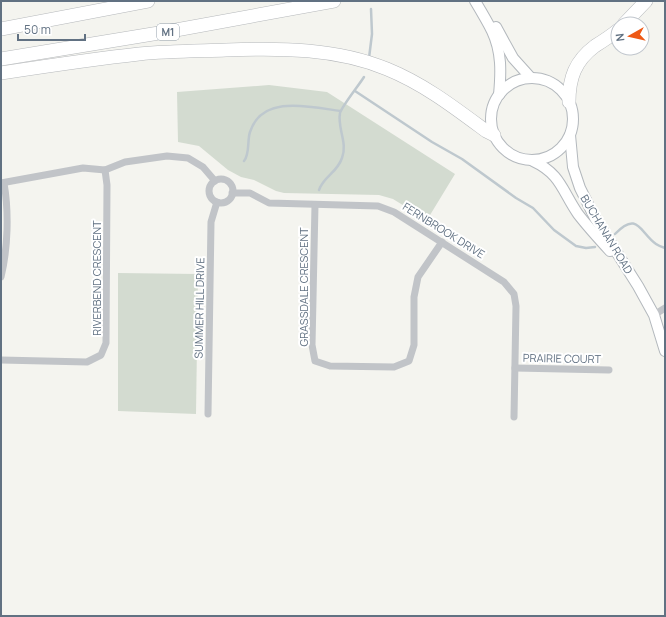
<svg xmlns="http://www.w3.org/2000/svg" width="666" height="617" viewBox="0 0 666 617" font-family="Manrope,sans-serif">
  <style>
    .green { fill: #d3dbd0 }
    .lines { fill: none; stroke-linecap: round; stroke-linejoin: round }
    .stream { stroke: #bec8ce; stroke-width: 2.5 }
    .secondary-casing { stroke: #b3b8bd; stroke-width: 12 }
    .motorway-casing { stroke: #b5b8bb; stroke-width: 14 }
    .minor { stroke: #c1c4c8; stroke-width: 7 }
    .secondary { stroke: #fff; stroke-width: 10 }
    .motorway { stroke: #fff; stroke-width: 13 }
    .labels { text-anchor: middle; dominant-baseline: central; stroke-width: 4; stroke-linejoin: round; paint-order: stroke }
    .shield { fill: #fff; stroke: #909ca8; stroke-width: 1 }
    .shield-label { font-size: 10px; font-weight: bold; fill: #617182 }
    .street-label { font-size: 11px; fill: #617182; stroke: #fff }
  </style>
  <rect width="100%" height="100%" fill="#f4f4ef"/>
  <g class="green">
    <polygon points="269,85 327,92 455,174 427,220 393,199 379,195 284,193 276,191 254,180 241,177 228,170 199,146 178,142 177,92"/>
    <polygon points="118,273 198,274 196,414 118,411"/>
  </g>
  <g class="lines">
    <g class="stream">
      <polyline points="369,58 372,34 371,9"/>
      <polyline points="355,91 432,142 462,159 516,198 533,208 554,230 576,246 586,248 595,247"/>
      <path d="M244,161c6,-7 3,-20 6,-29 12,-38 61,-25 90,-21"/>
      <path d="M319,190c5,-14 18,-17 23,-32 6,-15 -5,-30 -2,-45 2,-7 19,-28 24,-36"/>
      <path d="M615,234c23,-24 25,-1 41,10 3,2 6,3 9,4"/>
    </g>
    <defs>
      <g id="secondary">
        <path d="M475,1c6,10 12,20 17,30 10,21 9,42 7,64"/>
        <polyline points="496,27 513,58 531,78"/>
        <circle cx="532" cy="119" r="41"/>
        <polyline points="570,135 573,167 580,188 595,218 638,286 654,315 665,351"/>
        <path d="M533,161c28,13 29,30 45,53 10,13 21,25 32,37"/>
      </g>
      <g id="motorway">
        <polyline points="624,24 646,1"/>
        <polyline points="1,29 148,1"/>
        <polyline points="1,59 165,32 334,1"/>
        <path d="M1,73c46,-7 92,-14 138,-19 29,-3 58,-3 87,-4 54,-2 110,-2 161,19 37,15 68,39 99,62l8,4"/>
        <path d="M569,102c0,-24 6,-41 26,-56 8,-5 16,-10 23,-16"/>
      </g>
    </defs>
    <use href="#secondary" class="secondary-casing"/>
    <use href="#motorway" class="motorway-casing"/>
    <g class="minor">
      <circle cx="221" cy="191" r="12"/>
      <polyline points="1,183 83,168 105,170 125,162 167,156 188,158 203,167 215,181"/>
      <polyline points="232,193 250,193 269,203 378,206 394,212 504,282 514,294 516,306 514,417"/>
      <polyline points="315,205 312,345 315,361 330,366 394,367 409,361 414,345 414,297 418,277 442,242"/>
      <path d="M1,277c7,-29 8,-65 3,-94"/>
      <polyline points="654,315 665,308"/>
      <polyline points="1,360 87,362 101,355 106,343 107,185 105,170"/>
      <polyline points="515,368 609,370"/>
      <polyline points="208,414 211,222 217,202"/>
    </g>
    <use href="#secondary" class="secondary"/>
    <use href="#motorway" class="motorway"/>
  </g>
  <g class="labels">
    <rect class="shield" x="157" y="24" width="22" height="16" rx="3"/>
    <g class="shield-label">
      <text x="168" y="32">M1</text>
    </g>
    <g class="street-label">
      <text transform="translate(444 230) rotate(32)">FERNBROOK DRIVE</text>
      <text transform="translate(607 234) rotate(59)">BUCHANAN ROAD</text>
      <text transform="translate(96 278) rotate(-90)">RIVERBEND CRESCENT</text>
      <text transform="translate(303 287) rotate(-90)">GRASSDALE CRESCENT</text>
      <text transform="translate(199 308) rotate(-89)">SUMMER HILL DRIVE</text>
      <text transform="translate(562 358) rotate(1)">PRAIRIE COURT</text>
    </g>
  </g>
  <rect width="666" height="617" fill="none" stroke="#617182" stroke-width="4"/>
  <g transform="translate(630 36) rotate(262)"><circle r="19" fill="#ffffff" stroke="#c0c6cd"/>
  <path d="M0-3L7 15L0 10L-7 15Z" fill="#ee5915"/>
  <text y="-6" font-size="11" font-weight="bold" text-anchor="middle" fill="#617182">N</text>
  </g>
  <path d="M18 34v6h67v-6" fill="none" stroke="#617182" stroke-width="2"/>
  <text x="24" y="34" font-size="12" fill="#617182" stroke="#ffffff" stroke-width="3" paint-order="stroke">50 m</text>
</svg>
